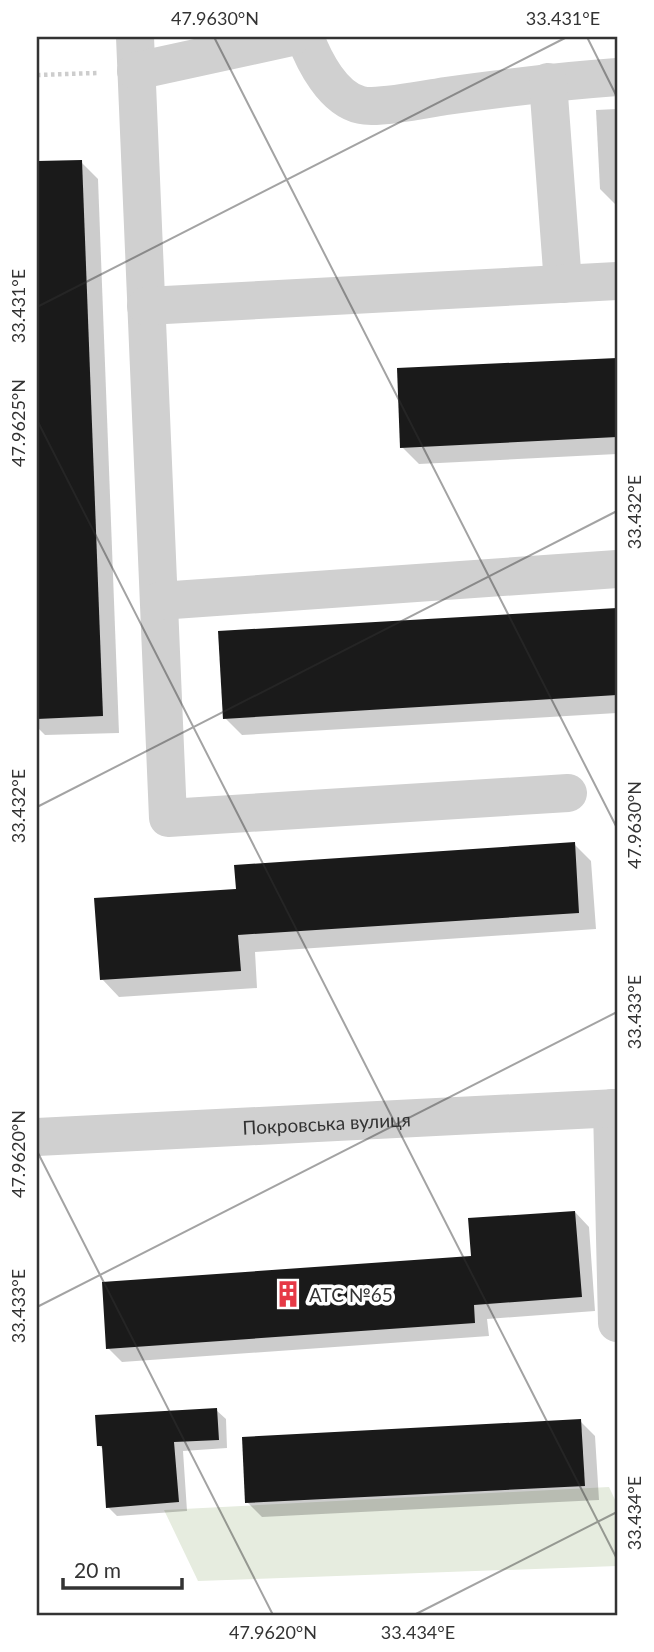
<svg xmlns="http://www.w3.org/2000/svg" width="654" height="1652" viewBox="0 0 654 1652" font-family="Lato,sans-serif">
  <style>
    .green { fill: #e6ecdf }
    .shadow { fill: #0003 }
    .building { fill: #1a1a1a }
    .lines { fill: none; stroke-linecap: round; stroke-linejoin: round }
    .path { stroke: #cdcdcd; stroke-width: 4.5; stroke-dasharray: 3.5 3.5; stroke-linecap: butt }
    .minor { stroke: #d0d0d0; stroke-width: 38 }
    .ticks { fill: none; stroke: #333; stroke-width: 2; stroke-opacity: 0.45 }
    .labels { text-anchor: middle; dominant-baseline: central; stroke-width: 7; stroke-linejoin: round; paint-order: stroke }
    .street-label { font-size: 19px; fill: #333; stroke: #fff }
    .poi-label { font-size: 19px; fill: #333; stroke: #fff; text-anchor: start }
    .neatline { fill: none; stroke: #333; stroke-width: 2.5 }
    .ticks-label { font-size: 18px; text-anchor: middle; fill: #333 }
  </style>
  <rect width="100%" height="100%" fill="#fff"/>
  <polygon class="green" points="609,1487 617,1504 617,1566 198,1581 164,1510"/>
  <g class="shadow">
    <polygon points="617,109 617,206 600,189 596,110"/>
    <polygon points="81,162 98,179 119,733 45,735 37,727 37,163"/>
    <polygon points="617,359 617,454 419,464 402,447 398,370"/>
    <polygon points="617,609 617,713 242,735 225,718 220,633"/>
    <polygon points="574,844 591,861 596,929 255,952 257,988 119,997 102,979 237,890"/>
    <polygon points="575,1212 589,1227 595,1311 487,1319 489,1336 122,1362 108,1348 472,1258"/>
    <polygon points="216,1410 226,1419 227,1448 183,1451 187,1511 117,1516 108,1507 104,1450 99,1445"/>
    <polygon points="580,1421 595,1436 599,1500 262,1517 247,1502"/>
  </g>
  <g class="building">
    <polygon points="82,160 103,716 37,719 37,161"/>
    <polygon points="617,358 617,437 400,448 397,368"/>
    <polygon points="617,608 617,695 223,719 218,631"/>
    <polygon points="575,842 579,913 238,935 241,971 100,980 94,898 236,889 234,865"/>
    <polygon points="575,1211 582,1297 474,1305 475,1323 106,1349 102,1282 471,1256 468,1218"/>
    <polygon points="217,1408 219,1440 174,1442 179,1502 106,1508 102,1446 97,1446 95,1415"/>
    <polygon points="581,1419 585,1486 245,1503 242,1437"/>
  </g>
  <g class="lines">
    <polyline class="path" points="37,75 97,73"/>
    <g class="minor">
      <polyline points="135,37 168,818 568,793"/>
      <path d="M305,37c9,24 28,62 56,68 17,4 66,-6 85,-9 57,-8 114,-15 171,-19"/>
      <polyline points="136,71 292,37"/>
      <polyline points="548,82 563,284"/>
      <polyline points="146,306 617,281"/>
      <polyline points="159,601 617,569"/>
      <polyline points="612,1108 617,1323"/>
      <path id="s1" d="M37,1137l580,-29"/>
    </g>
  </g>
  <path class="ticks" d="M214,37l403,791M587,37l30,60M37,307l530,-270M37,420l580,1139M37,807l580,-296M37,1151l236,464M37,1307l580,-295M414,1615l203,-103"/>
  <defs>
    <symbol id="building-bare" viewBox="-9 -9 18 18"><path d="M-4-6H4V6H1V3H-1V6H-4ZM-2.5-4.3h1.7v1.8h-1.7ZM.8-4.3h1.7v1.8H.8ZM-2.5-1h1.7V.8h-1.7ZM.8-1h1.7V.8H.8Z" fill="#e63946" stroke="#fff" stroke-width="2.5" paint-order="stroke"/></symbol>
  </defs>
  <g fill-rule="evenodd">
    <use href="#building-bare" x="269" y="1275" width="38" height="38"/>
  </g>
  <g class="labels">
    <g class="street-label">
      <text stroke="none"><textPath href="#s1" startOffset="290">Покровська вулиця</textPath></text>
    </g>
    <g class="poi-label">
      <text x="309" y="1294">АТС №65</text>
    </g>
  </g>
  <rect width="654" height="1652" fill="none" stroke="#ffffff" stroke-width="77"/>
  <path d="M63 1578v10h119v-10" fill="none" stroke="#333333" stroke-width="3.5"/>
  <text x="74" y="1578" font-size="21" fill="#333333" stroke="#ffffff" stroke-width="5" paint-order="stroke">20 m</text>
  <rect x="38" y="38" width="578" height="1576" class="neatline"/>
  <g class="ticks-label">
    <text x="215" y="25">47.9630°N</text>
    <text x="563" y="25">33.431°E</text>
    <text transform="translate(19 306) rotate(-90)" y="6">33.431°E</text>
    <text transform="translate(19 423) rotate(-90)" y="6">47.9625°N</text>
    <text transform="translate(635 512) rotate(-90)" y="6">33.432°E</text>
    <text transform="translate(19 806) rotate(-90)" y="6">33.432°E</text>
    <text transform="translate(635 825) rotate(-90)" y="6">47.9630°N</text>
    <text transform="translate(635 1012) rotate(-90)" y="6">33.433°E</text>
    <text transform="translate(19 1154) rotate(-90)" y="6">47.9620°N</text>
    <text transform="translate(19 1306) rotate(-90)" y="6">33.433°E</text>
    <text transform="translate(635 1513) rotate(-90)" y="6">33.434°E</text>
    <text x="273" y="1639">47.9620°N</text>
    <text x="418" y="1639">33.434°E</text>
  </g>
</svg>
